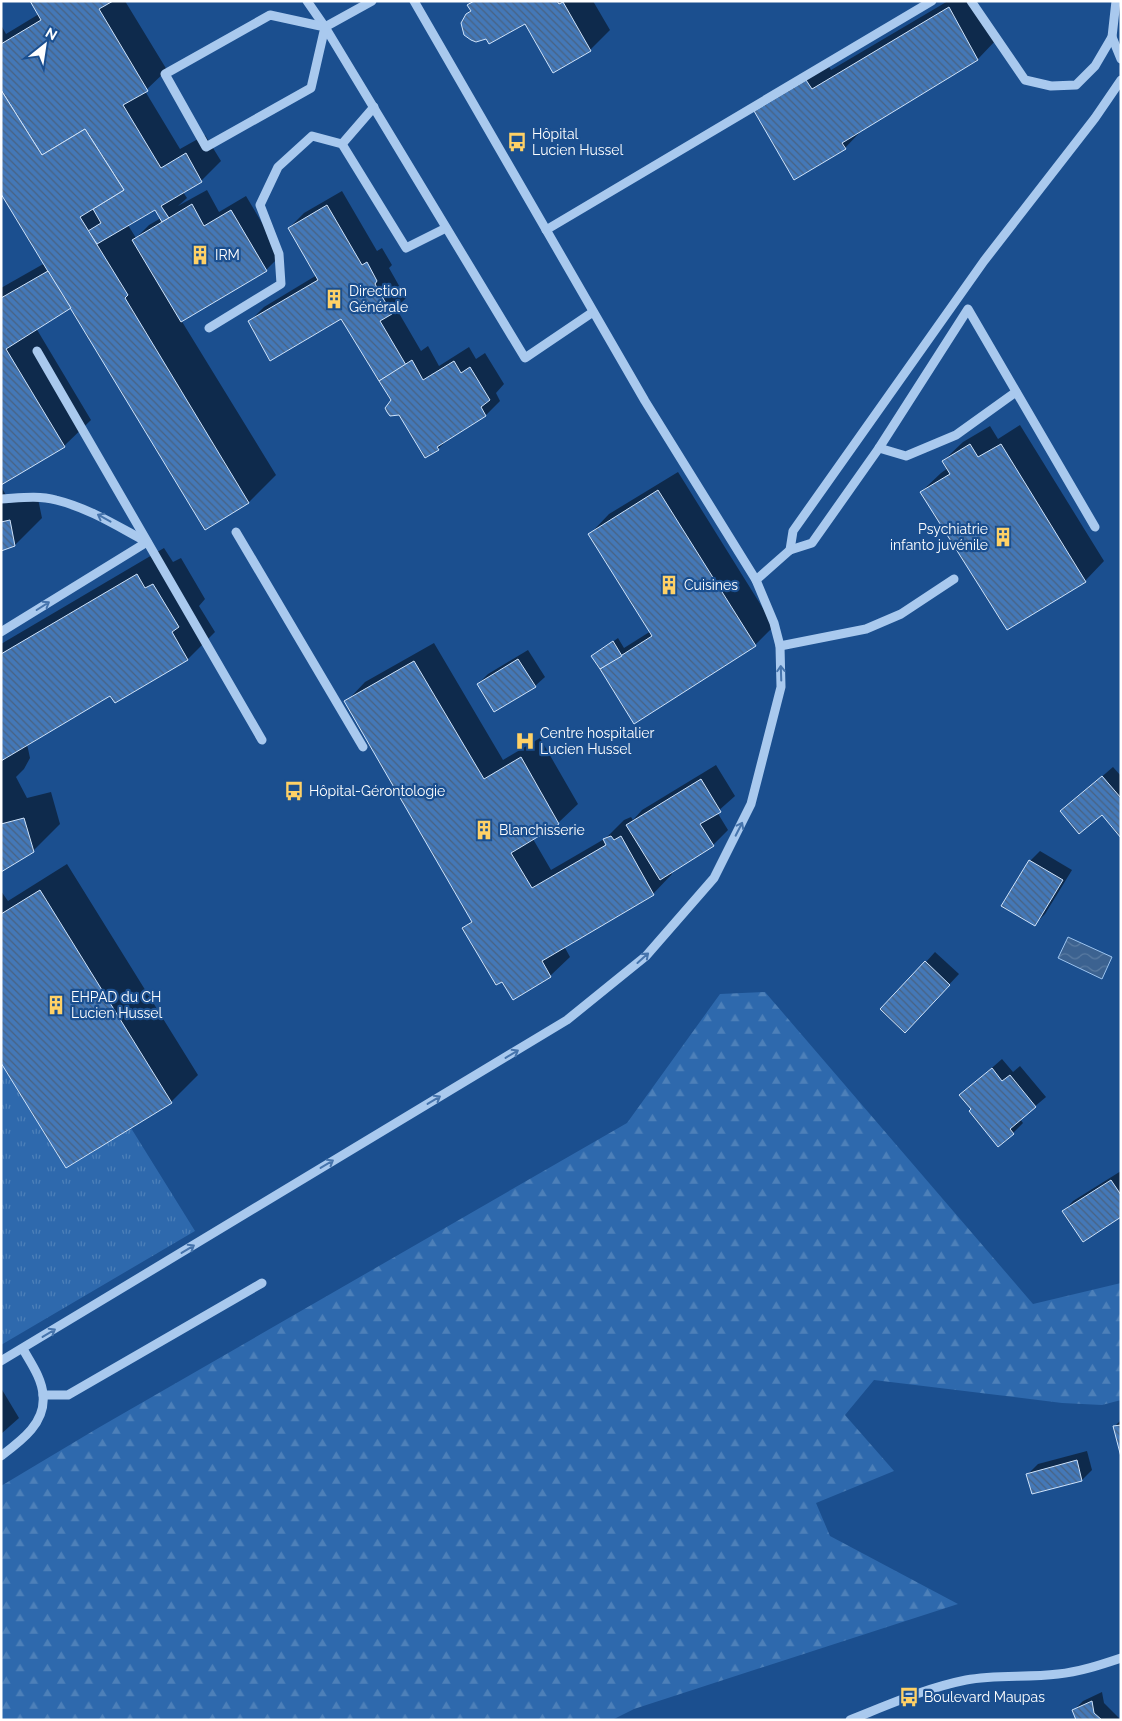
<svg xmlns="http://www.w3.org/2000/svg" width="1122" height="1721" viewBox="0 0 1122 1721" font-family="Raleway,sans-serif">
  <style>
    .grass { fill: url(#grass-tufts) }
    .forest { fill: url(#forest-firs) }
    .water { fill: url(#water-waves); stroke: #9cc4f0 }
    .shadow { fill: #0007; fill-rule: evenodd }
    .building { fill: url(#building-back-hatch); stroke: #cfe3fa }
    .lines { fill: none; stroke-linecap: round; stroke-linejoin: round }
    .minor { stroke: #a9c9ee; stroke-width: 9 }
    .oneway { stroke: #4674ac }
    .labels { text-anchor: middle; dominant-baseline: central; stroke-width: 4.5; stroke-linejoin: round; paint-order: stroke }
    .poi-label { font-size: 14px; fill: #fff; stroke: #1b4f8f; text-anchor: start }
  </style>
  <defs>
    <pattern id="grass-tufts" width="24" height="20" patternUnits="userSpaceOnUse" patternTransform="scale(1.25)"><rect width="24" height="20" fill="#2e69ad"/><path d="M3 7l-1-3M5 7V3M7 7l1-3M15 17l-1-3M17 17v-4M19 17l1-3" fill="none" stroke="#4d80b9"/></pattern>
    <pattern id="forest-firs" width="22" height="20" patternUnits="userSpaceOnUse" patternTransform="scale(1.25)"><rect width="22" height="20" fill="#2e69ad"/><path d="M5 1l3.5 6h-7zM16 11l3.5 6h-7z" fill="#4d80b9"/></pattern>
    <pattern id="water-waves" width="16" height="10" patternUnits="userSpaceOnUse" patternTransform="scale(1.25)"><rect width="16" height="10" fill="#3c6290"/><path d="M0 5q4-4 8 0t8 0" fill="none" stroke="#597aa1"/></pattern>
    <pattern id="building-back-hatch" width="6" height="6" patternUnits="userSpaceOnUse" patternTransform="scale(1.25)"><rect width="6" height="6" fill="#4478b7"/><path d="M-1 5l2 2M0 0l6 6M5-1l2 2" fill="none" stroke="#486282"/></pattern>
  </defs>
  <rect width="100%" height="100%" fill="#1b4f8f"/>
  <polygon class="grass" points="1,1063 66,1168 131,1128 195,1231 1,1345"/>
  <polygon class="forest" points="765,992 1033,1304 1121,1283 1121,1400 1102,1405 1062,1403 874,1380 845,1415 894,1471 816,1503 830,1536 958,1604 634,1709 612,1720 1,1720 1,1486 98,1428 627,1123 720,994"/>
  <polygon class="water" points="1068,937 1112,957 1102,979 1058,958"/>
  <g class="shadow">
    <path d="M31,1h94l42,69 -22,21 35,58 25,-14 16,26 -20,20 -18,11 4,6 -9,8 29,-16 12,22 27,-16 35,59 -15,15 -85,50 95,155 -27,27 -43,27 -134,-223 -36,22 55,92 -27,26 -63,37v-195l44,-25 -44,-72v-166l5,9 33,-20zM155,209l6,9 -12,7 -13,13 -8,-13z"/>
    <polygon points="473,1 593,1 610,30 590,50 553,72 525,22 467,14 471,10 469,6"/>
    <polygon points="948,1 975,1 997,39 978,59 864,128 845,148 756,112 826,62 831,70"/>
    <polygon points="342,191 377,251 382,248 392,265 389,268 406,298 396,308 421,351 428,346 439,366 469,347 476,359 485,353 504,384 496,393 500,401 485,416 451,436 438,449 400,413 342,317 249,322 264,307 317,275 289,228 304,213"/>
    <polygon points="1020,425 1104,561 1085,581 921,492 941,473 948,468 943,461 963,442 990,426 998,439"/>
    <polygon points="678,472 774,626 755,645 635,722 593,656 618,638 624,648 651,631 590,534 609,514"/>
    <polygon points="1,486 10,503 37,494 42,518 15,545 1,549"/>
    <polygon points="164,548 173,562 181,558 205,599 199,606 215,632 188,659 116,701 111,694 27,744 30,758 24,769 16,777 27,798 51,792 60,824 33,851 1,870 1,644"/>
    <polygon points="434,643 503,760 540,738 578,804 558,823 533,839 551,870 606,838 624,820 631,817 633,820 642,810 716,765 735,796 717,812 728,830 713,845 671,871 672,874 653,894 564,946 570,957 550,976 503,981 464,928 473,920 346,702 365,682"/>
    <polygon points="528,650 545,677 535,686 478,684 488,674"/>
    <polygon points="1113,767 1121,776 1121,836 1102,813 1062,811"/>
    <polygon points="1040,851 1072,870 1045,914 1035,924 1030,861"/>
    <polygon points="67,864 198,1075 171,1102 1,1061 1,891 8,901"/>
    <polygon points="935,952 959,974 915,1021 926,962"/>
    <polygon points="1002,1059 1013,1072 1020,1066 1046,1097 1020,1119 1023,1123 1013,1133 973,1109 961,1095"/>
    <polygon points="1121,1171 1121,1216 1064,1211 1073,1201"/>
    <polygon points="1,1388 19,1418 1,1434"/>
    <polygon points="1121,1420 1121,1452 1115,1426"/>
    <polygon points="1087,1451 1092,1470 1082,1480 1028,1474 1038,1464"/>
    <polygon points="1102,1692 1104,1703 1121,1720 1077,1720 1073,1711 1083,1701"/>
  </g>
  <g class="building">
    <polygon points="30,1 113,1 99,9 148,91 123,105 161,168 186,153 202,182 161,206 169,218 162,222 155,210 97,244 88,231 101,223 93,209 124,190 85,129 42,155 1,90 1,44 41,20"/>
    <polygon points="474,1 557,1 559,4 563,2 591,51 553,73 525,24 489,44 486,39 476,42 471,40 464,35 461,23 466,14 471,11 467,5"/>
    <polygon points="949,7 978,60 842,143 846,149 794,180 754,111 806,80 812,89"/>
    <polygon points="1,90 42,155 85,129 124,190 80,217 128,295 125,298 249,503 205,530 1,194"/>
    <polygon points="192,204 204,226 231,210 267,271 181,322 132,240"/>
    <polygon points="327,205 362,265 367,262 377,281 375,284 392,314 380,321 406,365 379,381 341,319 270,361 248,321 318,280 288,228"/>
    <polygon points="48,271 71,308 6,349 65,447 1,485 1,298"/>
    <polygon points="412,360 423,380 454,361 461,373 470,367 490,400 481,407 486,416 437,447 439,450 425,458 399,415 390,416 387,412 385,408 391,400 379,381"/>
    <polygon points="970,444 978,457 1001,444 1086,582 1007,630 920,492 950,474 942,461"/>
    <polygon points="658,490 756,646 634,724 600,669 652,636 588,534"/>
    <polygon points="10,520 15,546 1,551 1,522"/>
    <polygon points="137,574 145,588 153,584 179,627 172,632 188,660 115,703 110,696 1,761 1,654"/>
    <polygon points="613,641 622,656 600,669 591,656"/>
    <polygon points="518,659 536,687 494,712 477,684"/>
    <polygon points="414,661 484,779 521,757 559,824 511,853 532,888 606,845 603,839 611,836 614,840 621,836 654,895 542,961 551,977 513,1000 502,982 496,985 462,928 472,922 344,701"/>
    <polygon points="1102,776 1121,798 1121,838 1102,815 1079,834 1060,811"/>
    <polygon points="701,779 721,812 700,824 714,846 660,880 626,825"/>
    <polygon points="24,818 34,852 1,872 1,824"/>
    <polygon points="1029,860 1063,880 1035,926 1001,906"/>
    <polygon points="40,890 172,1103 66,1168 1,1063 1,914"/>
    <polygon points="925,961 950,985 905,1033 880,1009"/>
    <polygon points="992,1068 1002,1081 1010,1075 1036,1107 1010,1129 1014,1134 998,1147 969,1111 971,1109 959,1095"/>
    <polygon points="1111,1180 1121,1195 1121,1217 1083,1242 1062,1211"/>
    <polygon points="1121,1425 1121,1457 1113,1426"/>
    <polygon points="1077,1460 1082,1481 1032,1494 1026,1474"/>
    <polygon points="1092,1701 1094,1713 1102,1720 1076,1720 1072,1710"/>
  </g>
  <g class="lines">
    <g class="minor">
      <polyline points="307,1 325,27 525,358 593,312"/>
      <polyline points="971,1 1025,80 1051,86 1076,85 1095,66 1112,37 1116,1"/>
      <polygon points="270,15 325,27 311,88 206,147 165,74"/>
      <polyline points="325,27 372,1"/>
      <polyline points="1112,37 1121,59"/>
      <polyline points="342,144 374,107"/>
      <polyline points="546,230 932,1"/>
      <polyline points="209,328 281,284 279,254 260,205 278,167 312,136 342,144 406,248 446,228"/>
      <polyline points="37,351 262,740"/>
      <polyline points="879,448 906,456 956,435 1016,392"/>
      <path d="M1,499c18,-1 37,-4 55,1 33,8 61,26 91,42l-146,90"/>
      <polyline points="236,532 363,747"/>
      <polyline points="790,550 793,531 984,261 1095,118 1121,80"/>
      <polyline points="756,580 790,550 812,543 879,448 968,309 1095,527"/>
      <polyline points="780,646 866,629 901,614 954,579"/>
      <polyline points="1,1361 567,1020 646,956 714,878 751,804 781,687 780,646 774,623 756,580 645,401 414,1"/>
      <polyline points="43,1395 68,1395 262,1283"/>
      <path d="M1,1456c20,-15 45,-33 42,-61 -1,-17 -13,-33 -20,-46"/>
      <path d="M850,1720c38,-15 76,-32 116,-40 30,-6 61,-2 92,-6 21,-2 42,-9 63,-16"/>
    </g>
  </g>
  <defs><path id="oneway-shaft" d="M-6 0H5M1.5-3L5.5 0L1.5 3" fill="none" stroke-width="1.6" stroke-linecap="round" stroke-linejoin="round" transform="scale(1.25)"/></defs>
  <g class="oneway">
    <use href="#oneway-shaft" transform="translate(104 518) rotate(-151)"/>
    <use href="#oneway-shaft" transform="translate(43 606) rotate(-32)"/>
    <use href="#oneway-shaft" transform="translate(781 673) rotate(-92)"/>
    <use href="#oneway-shaft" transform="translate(739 829) rotate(-63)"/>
    <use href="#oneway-shaft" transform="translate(643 958) rotate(-42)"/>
    <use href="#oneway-shaft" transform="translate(512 1054) rotate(-31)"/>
    <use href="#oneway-shaft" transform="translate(434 1100) rotate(-31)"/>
    <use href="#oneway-shaft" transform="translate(327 1164) rotate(-31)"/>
    <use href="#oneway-shaft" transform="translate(188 1249) rotate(-31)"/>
    <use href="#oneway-shaft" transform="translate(49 1333) rotate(-31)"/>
  </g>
  <defs>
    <symbol id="bus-bare" viewBox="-9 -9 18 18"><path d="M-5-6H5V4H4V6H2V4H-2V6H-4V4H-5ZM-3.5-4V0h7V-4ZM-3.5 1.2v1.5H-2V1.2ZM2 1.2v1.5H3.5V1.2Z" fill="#ffd166" stroke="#1b4f8f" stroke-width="2.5" paint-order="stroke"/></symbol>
    <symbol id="building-bare" viewBox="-9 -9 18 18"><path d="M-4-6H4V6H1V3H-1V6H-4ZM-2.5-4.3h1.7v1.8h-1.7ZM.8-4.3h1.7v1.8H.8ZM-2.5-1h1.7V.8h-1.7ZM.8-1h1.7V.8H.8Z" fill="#ffd166" stroke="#1b4f8f" stroke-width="2.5" paint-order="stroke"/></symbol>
    <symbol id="hospital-bare" viewBox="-9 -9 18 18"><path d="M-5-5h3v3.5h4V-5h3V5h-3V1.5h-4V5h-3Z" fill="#ffd166" stroke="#1b4f8f" stroke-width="2.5" paint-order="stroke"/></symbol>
  </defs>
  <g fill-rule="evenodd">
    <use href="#bus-bare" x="503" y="128" width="28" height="28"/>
    <use href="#building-bare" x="186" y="241" width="28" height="28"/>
    <use href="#building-bare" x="320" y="285" width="28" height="28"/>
    <use href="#building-bare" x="989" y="523" width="28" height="28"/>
    <use href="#building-bare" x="655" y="571" width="28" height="28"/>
    <use href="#hospital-bare" x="511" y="727" width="28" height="28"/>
    <use href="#bus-bare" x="280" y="777" width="28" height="28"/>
    <use href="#building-bare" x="470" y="816" width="28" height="28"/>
    <use href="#building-bare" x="42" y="991" width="28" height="28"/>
    <use href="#bus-bare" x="895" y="1683" width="28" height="28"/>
  </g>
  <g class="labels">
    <g class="poi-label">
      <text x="532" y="134">Hôpital<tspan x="532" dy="16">Lucien Hussel</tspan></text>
      <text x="215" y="255">IRM</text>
      <text x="349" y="291">Direction<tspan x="349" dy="16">Générale</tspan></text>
      <text x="988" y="529" text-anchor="end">Psychiatrie<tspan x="988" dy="16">infanto juvénile</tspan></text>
      <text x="684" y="585">Cuisines</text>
      <text x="540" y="733">Centre hospitalier<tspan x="540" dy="16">Lucien Hussel</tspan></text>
      <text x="309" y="791">Hôpital-Gérontologie</text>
      <text x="499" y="830">Blanchisserie</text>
      <text x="71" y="997">EHPAD du CH<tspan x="71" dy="16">Lucien Hussel</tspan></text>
      <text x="924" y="1697">Boulevard Maupas</text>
    </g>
  </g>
  <rect width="1122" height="1721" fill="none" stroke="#ffffff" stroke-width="5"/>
  <g transform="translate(45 45) rotate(30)" stroke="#1b4f8f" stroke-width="4" paint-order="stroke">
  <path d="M0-4L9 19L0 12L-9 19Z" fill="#ffffff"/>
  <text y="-8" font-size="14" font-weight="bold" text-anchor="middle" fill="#ffffff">N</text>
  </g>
</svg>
